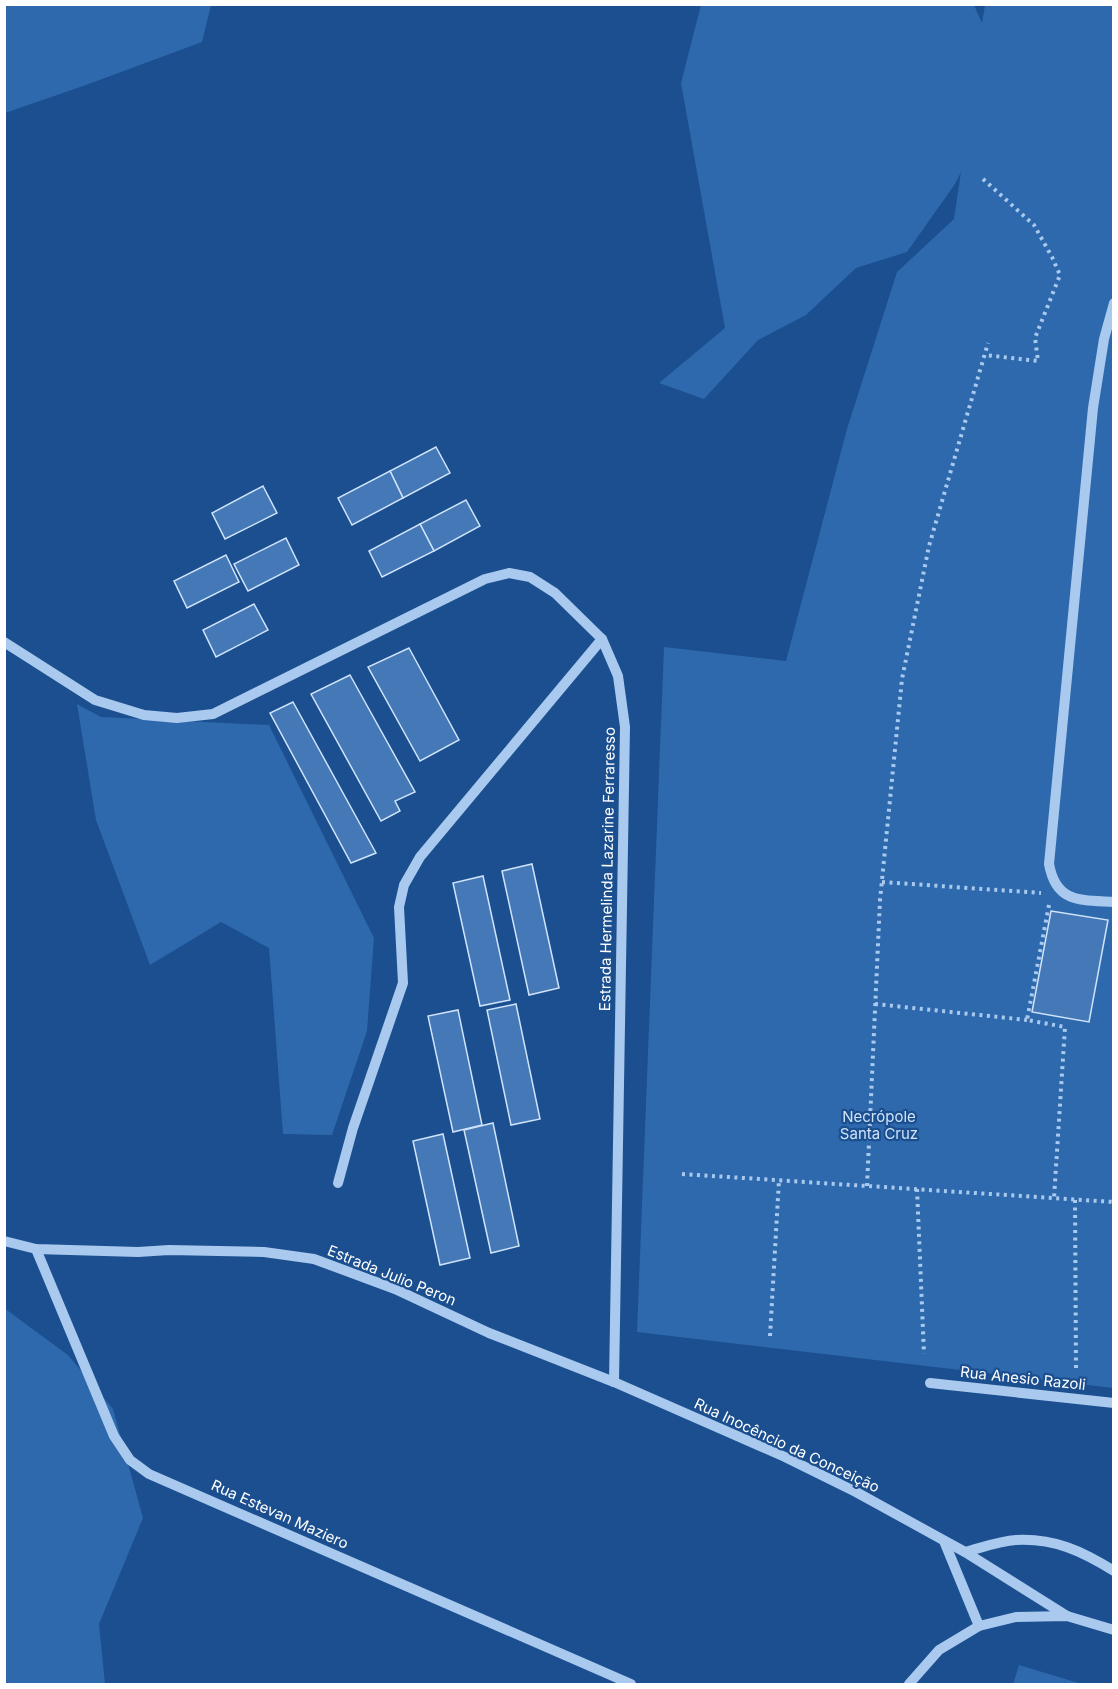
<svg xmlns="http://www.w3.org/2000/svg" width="1118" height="1689" viewBox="0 0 1118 1689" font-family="Inter,sans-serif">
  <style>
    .green { fill: #2e69ad }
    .building { fill: #4478b7; stroke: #cfe3fa; stroke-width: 1.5 }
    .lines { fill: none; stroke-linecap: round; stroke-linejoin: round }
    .path { stroke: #a9c9ee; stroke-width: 4; stroke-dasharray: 3 4.5; stroke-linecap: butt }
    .minor { stroke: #a9c9ee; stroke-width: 10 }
    .labels { text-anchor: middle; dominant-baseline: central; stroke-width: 4.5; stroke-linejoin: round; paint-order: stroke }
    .street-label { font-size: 15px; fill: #fff; stroke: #1b4f8f }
    .park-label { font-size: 15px; fill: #cfe3fa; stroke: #1b4f8f }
  </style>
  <rect width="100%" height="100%" fill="#1b4f8f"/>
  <g class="green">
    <polygon points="4,5 5,4 211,5 202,42 86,85 5,113"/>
    <polygon points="701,5 974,5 982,23 985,5 1113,5 1113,1388 637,1332 664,647 786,661 847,429 897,272 954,219 961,172 955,184 907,252 856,268 806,315 758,340 704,399 659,383 725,328 681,83"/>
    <polygon points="77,704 101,717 269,725 374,938 367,1031 332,1135 283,1134 269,948 221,922 150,965 96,820"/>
    <polygon points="4,1308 68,1355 113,1409 143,1518 99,1624 105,1684 5,1684"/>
    <polygon points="1019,1665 1082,1684 1013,1684"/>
  </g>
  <g class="building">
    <polygon points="436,447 450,473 403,498 390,471"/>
    <polygon points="390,471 403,498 352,525 338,498"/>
    <polygon points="263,486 277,513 225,539 212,513"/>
    <polygon points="466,500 480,526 434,551 420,524"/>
    <polygon points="420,524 434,551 382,577 369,551"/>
    <polygon points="286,538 299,565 248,591 234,564"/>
    <polygon points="226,555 239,582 187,608 174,581"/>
    <polygon points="254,604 268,630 216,657 203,630"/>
    <polygon points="409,648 459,740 420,761 368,667"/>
    <polygon points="350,675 415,792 395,801 400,811 381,821 311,694"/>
    <polygon points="293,702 376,853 351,863 270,713"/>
    <polygon points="532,864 559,988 529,995 502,871"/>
    <polygon points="483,876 510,1000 480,1006 453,883"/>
    <polygon points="1051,911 1108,920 1089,1022 1032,1012"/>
    <polygon points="516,1004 540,1119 511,1125 487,1010"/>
    <polygon points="458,1010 482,1125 453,1132 428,1016"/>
    <polygon points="493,1123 519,1246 491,1253 464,1130"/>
    <polygon points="443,1134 470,1258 440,1265 413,1141"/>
  </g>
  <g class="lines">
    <g class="path">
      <polyline points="983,179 1034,225 1052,257 1060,275 1035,338 1038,361 985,355"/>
      <polyline points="882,882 1041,893"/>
      <polyline points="1049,905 1027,1020 1065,1027 1054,1198"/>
      <polyline points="875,1004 1027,1020"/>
      <polyline points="682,1174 1114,1202"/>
      <polyline points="867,1186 880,900 902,679 929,546 988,343"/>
      <polyline points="917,1189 924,1354"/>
      <polyline points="1075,1200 1076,1371"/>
      <polyline points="770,1336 779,1180"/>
    </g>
    <g class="minor">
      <path d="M1114,303l-10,36 -11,69 -44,456c7,39 31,36 65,38"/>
      <polyline points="4,642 95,700 144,715 177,718 213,714 485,579 509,573 530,577 555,593 602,639 618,676 625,727 614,1382"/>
      <polyline points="338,1183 353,1128 403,983 399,907 404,885 420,857 602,639"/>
      <polyline points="4,1241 36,1249 138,1252 169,1250 264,1252 314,1259 395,1289 489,1333 614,1382 785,1457 856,1492 965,1552 1067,1616"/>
      <polyline points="36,1249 114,1436 130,1460 149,1474 631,1684"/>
      <polyline points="930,1383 1114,1403"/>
      <polyline points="944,1541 979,1626"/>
      <path d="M965,1552c16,-4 34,-11 51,-12 38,-2 66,11 98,31"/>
      <polyline points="909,1684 939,1650 979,1626 1016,1617 1067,1616 1114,1630"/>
    </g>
  </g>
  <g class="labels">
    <g class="street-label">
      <text transform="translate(607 869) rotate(-89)">Estrada Hermelinda Lazarine Ferraresso</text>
      <text transform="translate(392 1275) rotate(22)">Estrada Julio Peron</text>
      <text transform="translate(1023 1378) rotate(6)">Rua Anesio Razoli</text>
      <text transform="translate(787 1445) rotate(25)">Rua Inocêncio da Conceição</text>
      <text transform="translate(280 1514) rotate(24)">Rua Estevan Maziero</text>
    </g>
    <g class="park-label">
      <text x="879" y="1116">Necrópole<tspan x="879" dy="17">Santa Cruz</tspan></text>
    </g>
  </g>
  <rect width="1118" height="1689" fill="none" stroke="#ffffff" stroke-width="12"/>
</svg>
